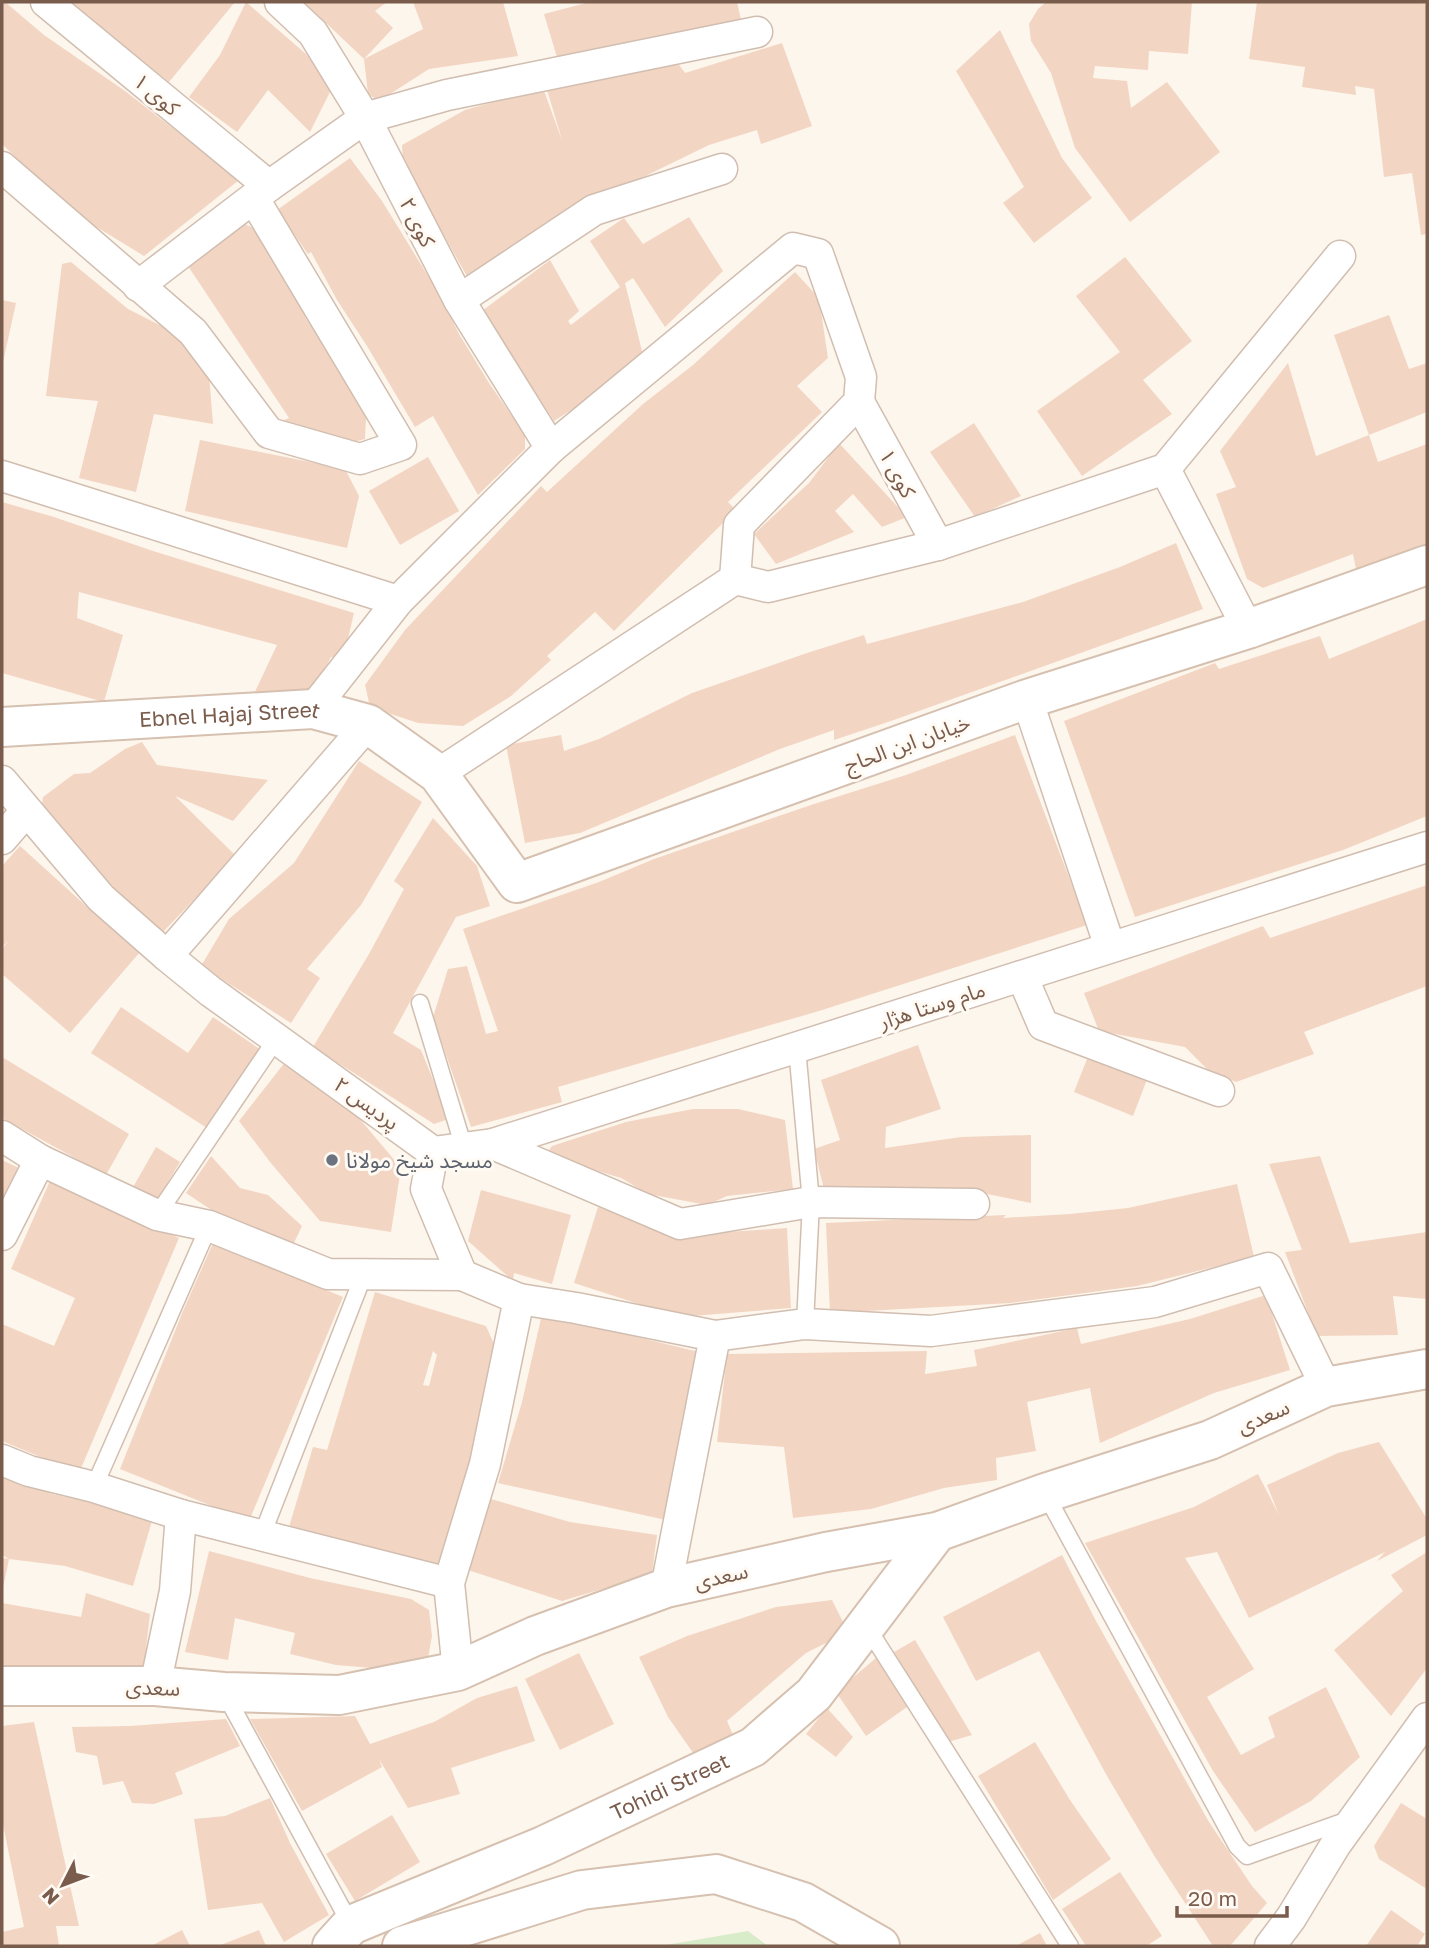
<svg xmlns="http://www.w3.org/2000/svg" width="1429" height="1948" viewBox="0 0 1429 1948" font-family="'Golos Text','Noto Sans Arabic',sans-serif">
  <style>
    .green { fill: #d8ecc9 }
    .building { fill: #f3d5c3; fill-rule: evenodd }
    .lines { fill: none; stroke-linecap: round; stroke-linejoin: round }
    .lane-casing { stroke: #d1beb0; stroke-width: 19 }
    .street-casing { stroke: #d1beb0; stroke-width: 33 }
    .secondary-casing { stroke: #d6c0b0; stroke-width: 42 }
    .lane { stroke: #fff; stroke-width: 16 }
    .street { stroke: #fff; stroke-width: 30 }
    .secondary { stroke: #fff; stroke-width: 38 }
    .worship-dot { fill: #6b7280; stroke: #fffaf3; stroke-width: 2.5 }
    .labels { text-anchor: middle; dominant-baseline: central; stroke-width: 6; stroke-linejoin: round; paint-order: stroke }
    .street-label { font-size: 21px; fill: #7a5c4d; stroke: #fffaf3 }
    .worship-label { font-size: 21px; fill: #5b616d; stroke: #fffaf3; text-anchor: start }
  </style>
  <rect width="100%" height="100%" fill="#fdf6ec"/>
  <polygon class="green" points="748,1931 768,1946 660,1946"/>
  <g class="building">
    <polygon points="2,2 5,2 44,35 125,91 239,180 144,256 95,226 52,192 2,144"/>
    <polygon points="68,2 235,2 169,82"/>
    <polygon points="246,2 306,54 333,86 310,132 268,90 237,132 189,97 220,55"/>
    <polygon points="304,2 387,2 375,11 393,28 364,59 423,29 413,2 503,2 518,56 429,69 379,101 368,94 364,59"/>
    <polygon points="590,2 737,2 741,20 559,64 544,14"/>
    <polygon points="1046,2 1192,2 1188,54 1149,51 1148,70 1095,66 1093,78 1127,81 1131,108 1167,82 1220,152 1130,222 1075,148 1051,73 1031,41 1029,24 1038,9"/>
    <polygon points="1257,2 1415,2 1427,4 1427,234 1421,235 1412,173 1384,177 1374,89 1355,86 1356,95 1302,87 1305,67 1249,59"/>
    <polygon points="1000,30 1062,158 1092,198 1034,243 1003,203 1024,187 956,71"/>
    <polygon points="782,43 812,126 761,144 757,130 709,145 588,204 468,278 403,163 402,145 465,110 543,88 563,143 547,90 677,62 685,73"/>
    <polygon points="350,158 382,201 441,297 459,334 489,383 525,435 525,449 478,495 433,416 415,427 367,346 337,300 311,252 308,254 277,210"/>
    <polygon points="689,217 723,271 665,327 633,278 625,283 643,355 610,385 554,421 482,311 550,260 579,311 568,321 571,325 620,287 590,241 624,218 643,244"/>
    <polygon points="243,223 257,230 309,313 305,317 346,380 366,418 365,439 342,445 282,421 289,418 184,260"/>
    <polygon points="1125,257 1192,341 1143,380 1172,414 1082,476 1037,411 1120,352 1076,296"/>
    <polygon points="71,262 128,309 183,337 209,374 213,424 154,414 136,492 79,478 98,401 46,396 62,264"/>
    <polygon points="795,272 819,298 828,358 797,386 822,412 728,502 736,510 614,631 595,612 547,656 551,660 511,696 463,726 418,723 370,707 365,685 405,630 541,486 547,492 643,404 693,365"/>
    <polygon points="2,300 16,303 3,362 2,362"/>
    <polygon points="1389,315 1409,369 1427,363 1427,412 1369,435 1334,335"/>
    <polygon points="1288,363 1316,456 1369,435 1378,462 1427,444 1427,546 1356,569 1353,554 1263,588 1247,579 1216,494 1236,487 1220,451"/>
    <polygon points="974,423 1021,496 975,517 930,452"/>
    <polygon points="200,440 345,469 359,496 347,548 185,511"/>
    <polygon points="839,443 907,517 882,527 853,494 835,511 854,532 776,564 754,534 809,483"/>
    <polygon points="428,457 459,511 400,545 369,491"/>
    <polygon points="2,502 54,517 153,551 354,613 343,660 331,657 307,701 252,698 277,645 79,592 77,618 123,635 104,702 2,673"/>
    <polygon points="1176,543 1203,609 891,721 834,740 834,730 780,749 580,833 525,843 506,745 561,735 564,751 599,739 692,693 807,653 864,635 867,644 1023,602 1120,567"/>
    <polygon points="1427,619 1427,816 1343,850 1135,917 1064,721 1215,663 1219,669 1320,636 1329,659"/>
    <polygon points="1015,735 1087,925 819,1011 558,1087 562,1102 471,1127 433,1017 448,969 467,966 486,1034 498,1031 463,929 599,882 654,859 811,805 906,775"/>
    <polygon points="142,742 157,765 268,780 233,821 175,796 236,856 161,934 99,873 41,812 43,797 74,774 90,773 125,749"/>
    <polygon points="359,761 422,802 361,905 307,969 320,978 291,1023 201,966 229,919 294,863"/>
    <polygon points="433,818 477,866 490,906 456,917 393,1033 421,1050 449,1119 434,1124 313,1047 369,954 404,889 394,881"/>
    <polygon points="20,846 96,915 140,952 70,1033 2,974 2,949 9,940 2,947 2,866"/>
    <polygon points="1427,885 1427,986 1304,1032 1314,1054 1236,1082 1208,1070 1185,1047 1099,1031 1084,993 1263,926 1270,938"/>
    <polygon points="121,1007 188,1053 213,1017 261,1050 207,1128 91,1053"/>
    <polygon points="918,1045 941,1109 886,1127 885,1148 961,1137 1031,1135 1031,1203 962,1189 825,1193 814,1149 840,1140 821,1080"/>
    <polygon points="1089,1054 1148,1077 1133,1116 1074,1092"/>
    <polygon points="2,1057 129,1134 106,1175 2,1118"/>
    <polygon points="286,1061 343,1099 401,1168 391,1232 320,1221 270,1162 239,1121"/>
    <polygon points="693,1109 738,1109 785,1120 793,1189 727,1196 707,1205 648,1194 621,1178 545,1155 552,1146 626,1122"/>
    <polygon points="156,1147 180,1162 156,1202 132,1189"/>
    <polygon points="211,1156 240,1188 268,1195 302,1226 293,1245 213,1211 186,1193"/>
    <polygon points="1320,1156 1350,1243 1427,1232 1427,1299 1393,1296 1398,1335 1317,1336 1285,1252 1302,1250 1269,1164"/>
    <polygon points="2,1160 19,1168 2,1203"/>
    <polygon points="50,1181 179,1238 79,1473 2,1441 2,1324 54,1346 75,1298 11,1269"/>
    <polygon points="1237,1184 1254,1257 1137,1286 1011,1303 830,1313 826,1223 1006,1215 1003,1218 1070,1214 1128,1208"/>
    <polygon points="481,1190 571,1215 552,1284 514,1273 513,1281 468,1241"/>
    <polygon points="598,1207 648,1223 698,1234 787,1228 791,1308 679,1317 574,1283"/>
    <polygon points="213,1243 343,1297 249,1521 120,1469 183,1311"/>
    <path d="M375,1292l111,34 11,25 -54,219 -154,-43 24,-80 14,3zM433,1351l4,4 -8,31 -6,-1z"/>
    <polygon points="1266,1295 1290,1370 1214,1393 1100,1443 1090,1388 1027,1402 1036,1451 996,1458 997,1480 944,1488 871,1509 793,1518 784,1447 717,1442 727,1354 927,1351 925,1374 977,1366 974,1350 1077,1328 1081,1344 1190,1319"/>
    <polygon points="542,1314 699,1352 679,1439 666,1520 498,1483 522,1402"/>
    <polygon points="1379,1442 1427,1519 1427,1535 1377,1561 1385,1552 1249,1618 1217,1552 1185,1558 1254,1669 1207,1697 1241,1755 1275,1737 1268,1717 1326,1687 1360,1757 1311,1801 1255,1832 1213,1771 1085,1543 1194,1507 1258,1474 1279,1515 1267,1485 1338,1453"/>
    <polygon points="2,1474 52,1494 84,1501 152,1521 133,1586 65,1566 9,1559 2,1593 2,1558 9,1559 2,1555"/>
    <polygon points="491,1499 570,1522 657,1535 652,1574 562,1601 468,1570"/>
    <polygon points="209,1551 310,1578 411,1599 429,1610 432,1636 428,1658 397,1670 336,1665 290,1654 295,1633 235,1618 228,1660 185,1652"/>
    <polygon points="1427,1552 1427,1668 1391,1716 1334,1650 1403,1591 1391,1575"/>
    <polygon points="1062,1555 1096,1621 1209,1822 1252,1886 1267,1903 1230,1946 1213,1946 1155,1857 1107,1776 1039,1651 976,1681 943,1617"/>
    <polygon points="86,1593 150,1614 144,1666 70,1670 2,1668 2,1603 81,1617"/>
    <polygon points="832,1600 848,1632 806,1653 727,1721 737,1744 698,1760 668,1717 639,1657 687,1636 776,1607"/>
    <polygon points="915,1640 972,1735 948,1742 894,1652"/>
    <polygon points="579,1653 614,1724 560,1750 525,1679"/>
    <polygon points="876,1658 907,1707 866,1736 836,1692"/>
    <polygon points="517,1686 535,1741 451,1768 460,1794 408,1808 379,1759 382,1767 302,1811 250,1719 355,1716 370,1744 434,1722 477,1698"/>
    <polygon points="827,1708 853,1737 836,1757 806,1734"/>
    <polygon points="226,1719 240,1746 175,1773 183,1794 154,1804 132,1803 123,1781 103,1785 97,1756 76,1752 72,1727 130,1726"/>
    <polygon points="34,1722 79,1926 56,1926 59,1946 2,1946 2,1932 24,1927 2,1820 2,1726"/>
    <polygon points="1035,1742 1070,1800 1111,1859 1053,1900 978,1776"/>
    <polygon points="270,1798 290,1843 329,1915 284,1942 262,1903 208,1910 194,1819 225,1816"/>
    <polygon points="1401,1803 1427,1819 1427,1889 1379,1859 1374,1846"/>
    <polygon points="392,1815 420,1862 355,1901 326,1854"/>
    <polygon points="1120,1872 1162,1936 1146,1946 1086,1946 1062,1909"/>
    <polygon points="1391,1910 1425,1934 1417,1946 1366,1946"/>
    <polygon points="182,1930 190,1946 151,1946"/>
    <polygon points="259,1930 266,1946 218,1946"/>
    <polygon points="1040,1933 1047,1946 1016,1946"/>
  </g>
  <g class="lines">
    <defs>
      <g id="lane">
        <polyline points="420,1003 464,1148"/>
        <polyline points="797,1048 811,1202 805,1324"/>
        <polyline points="157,1215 277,1038"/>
        <polyline points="94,1487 209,1226"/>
        <polyline points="1045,1493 1237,1846 1247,1856 1351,1819"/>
        <polyline points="262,1535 364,1274"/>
        <polyline points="867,1627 1070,1946"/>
        <polyline points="225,1694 351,1925"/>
      </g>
      <g id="street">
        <polyline points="46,2 269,186"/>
        <polyline points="280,2 313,33 365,118 459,300 551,448"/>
        <polyline points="2,167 193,332 269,433 360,459 401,445 254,199"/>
        <polyline points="138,286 269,186 365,118 447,95 757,32"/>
        <polyline points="459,300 594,210 722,169"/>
        <polyline points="859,402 938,545"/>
        <polyline points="1165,469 1248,629"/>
        <polyline points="2,476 398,601"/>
        <polyline points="1027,699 1110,947"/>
        <polyline points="313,709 398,601 551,448 793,248 818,254 861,377 859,402 739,525 735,579"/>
        <polyline points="438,774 735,579 768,587 938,545 1165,469 1340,256"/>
        <polyline points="2,781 101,898 167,956 210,991 433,1152 426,1189 462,1275 519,1299 485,1464 449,1583 458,1671"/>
        <polyline points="2,839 26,811"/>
        <polyline points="167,956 368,724"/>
        <polyline points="1022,976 1043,1025 1219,1091"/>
        <polyline points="2,1136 40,1160 157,1215 209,1226 328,1274 462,1275"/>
        <polyline points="493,1144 680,1224 811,1202 974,1204"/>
        <polyline points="433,1152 493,1144 1427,847"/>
        <polyline points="2,1235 40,1160"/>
        <polyline points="519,1299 576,1308 715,1336 666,1588"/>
        <polyline points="715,1336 805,1324 931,1331 1155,1302 1268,1268 1326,1387"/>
        <polyline points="2,1460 29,1471 94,1487 181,1515 175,1591 155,1686"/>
        <polyline points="181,1515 449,1583"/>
        <polyline points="1270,1946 1291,1918 1336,1844 1427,1718"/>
      </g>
      <g id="secondary">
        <path id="s1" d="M2,727l311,-18 55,15 70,50 79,109 510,-184 221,-70 179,-64"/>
        <polyline points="2,1686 155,1686 224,1692 339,1695 458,1671 535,1636 666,1588 826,1552 937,1532 1045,1493 1210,1440 1326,1387 1427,1369"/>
        <path id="s2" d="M332,1946l19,-21 192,-79 210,-99 61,-53 123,-162"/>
        <polyline points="402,1946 582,1890 716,1874 803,1902 880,1946"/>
      </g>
    </defs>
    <use href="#lane" class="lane-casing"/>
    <use href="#street" class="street-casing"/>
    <use href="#secondary" class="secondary-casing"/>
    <use href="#lane" class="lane"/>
    <use href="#street" class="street"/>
    <use href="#secondary" class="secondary"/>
  </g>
  <circle class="worship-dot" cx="332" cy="1160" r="7"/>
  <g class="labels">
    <g class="street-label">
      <text transform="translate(157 94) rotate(40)">کوی ۱</text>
      <text transform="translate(418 222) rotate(63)">کوی ۲</text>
      <text transform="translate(898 473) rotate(61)">کوی ۱</text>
      <text stroke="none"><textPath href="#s1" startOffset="228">Ebnel Hajaj Street</textPath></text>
      <text transform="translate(907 743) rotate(-20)">خیابان ابن الحاج</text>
      <text transform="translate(932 1005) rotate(-18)">مام وستا هژار</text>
      <text transform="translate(367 1103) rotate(36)">پردیس ۲</text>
      <text transform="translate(1263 1416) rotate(-24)">سعدی</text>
      <text transform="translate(721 1576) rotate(-13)">سعدی</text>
      <text transform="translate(153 1687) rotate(2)">سعدی</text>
      <text stroke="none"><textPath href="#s2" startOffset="376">Tohidi Street</textPath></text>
    </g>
    <g class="worship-label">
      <text x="346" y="1160">مسجد شیخ مولانا</text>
    </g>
  </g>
  <rect width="1429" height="1948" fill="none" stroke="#7a5c4d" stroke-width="7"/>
  <g transform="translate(63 1885) rotate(228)" stroke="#fffaf3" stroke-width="5" paint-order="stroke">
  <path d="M0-5L12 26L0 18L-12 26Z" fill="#7a5c4d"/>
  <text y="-10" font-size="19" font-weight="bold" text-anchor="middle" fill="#7a5c4d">N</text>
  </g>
  <path d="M1177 1906v10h110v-10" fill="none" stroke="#7a5c4d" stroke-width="3.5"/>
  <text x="1188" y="1906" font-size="21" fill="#7a5c4d" stroke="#fffaf3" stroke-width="5" paint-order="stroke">20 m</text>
</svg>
